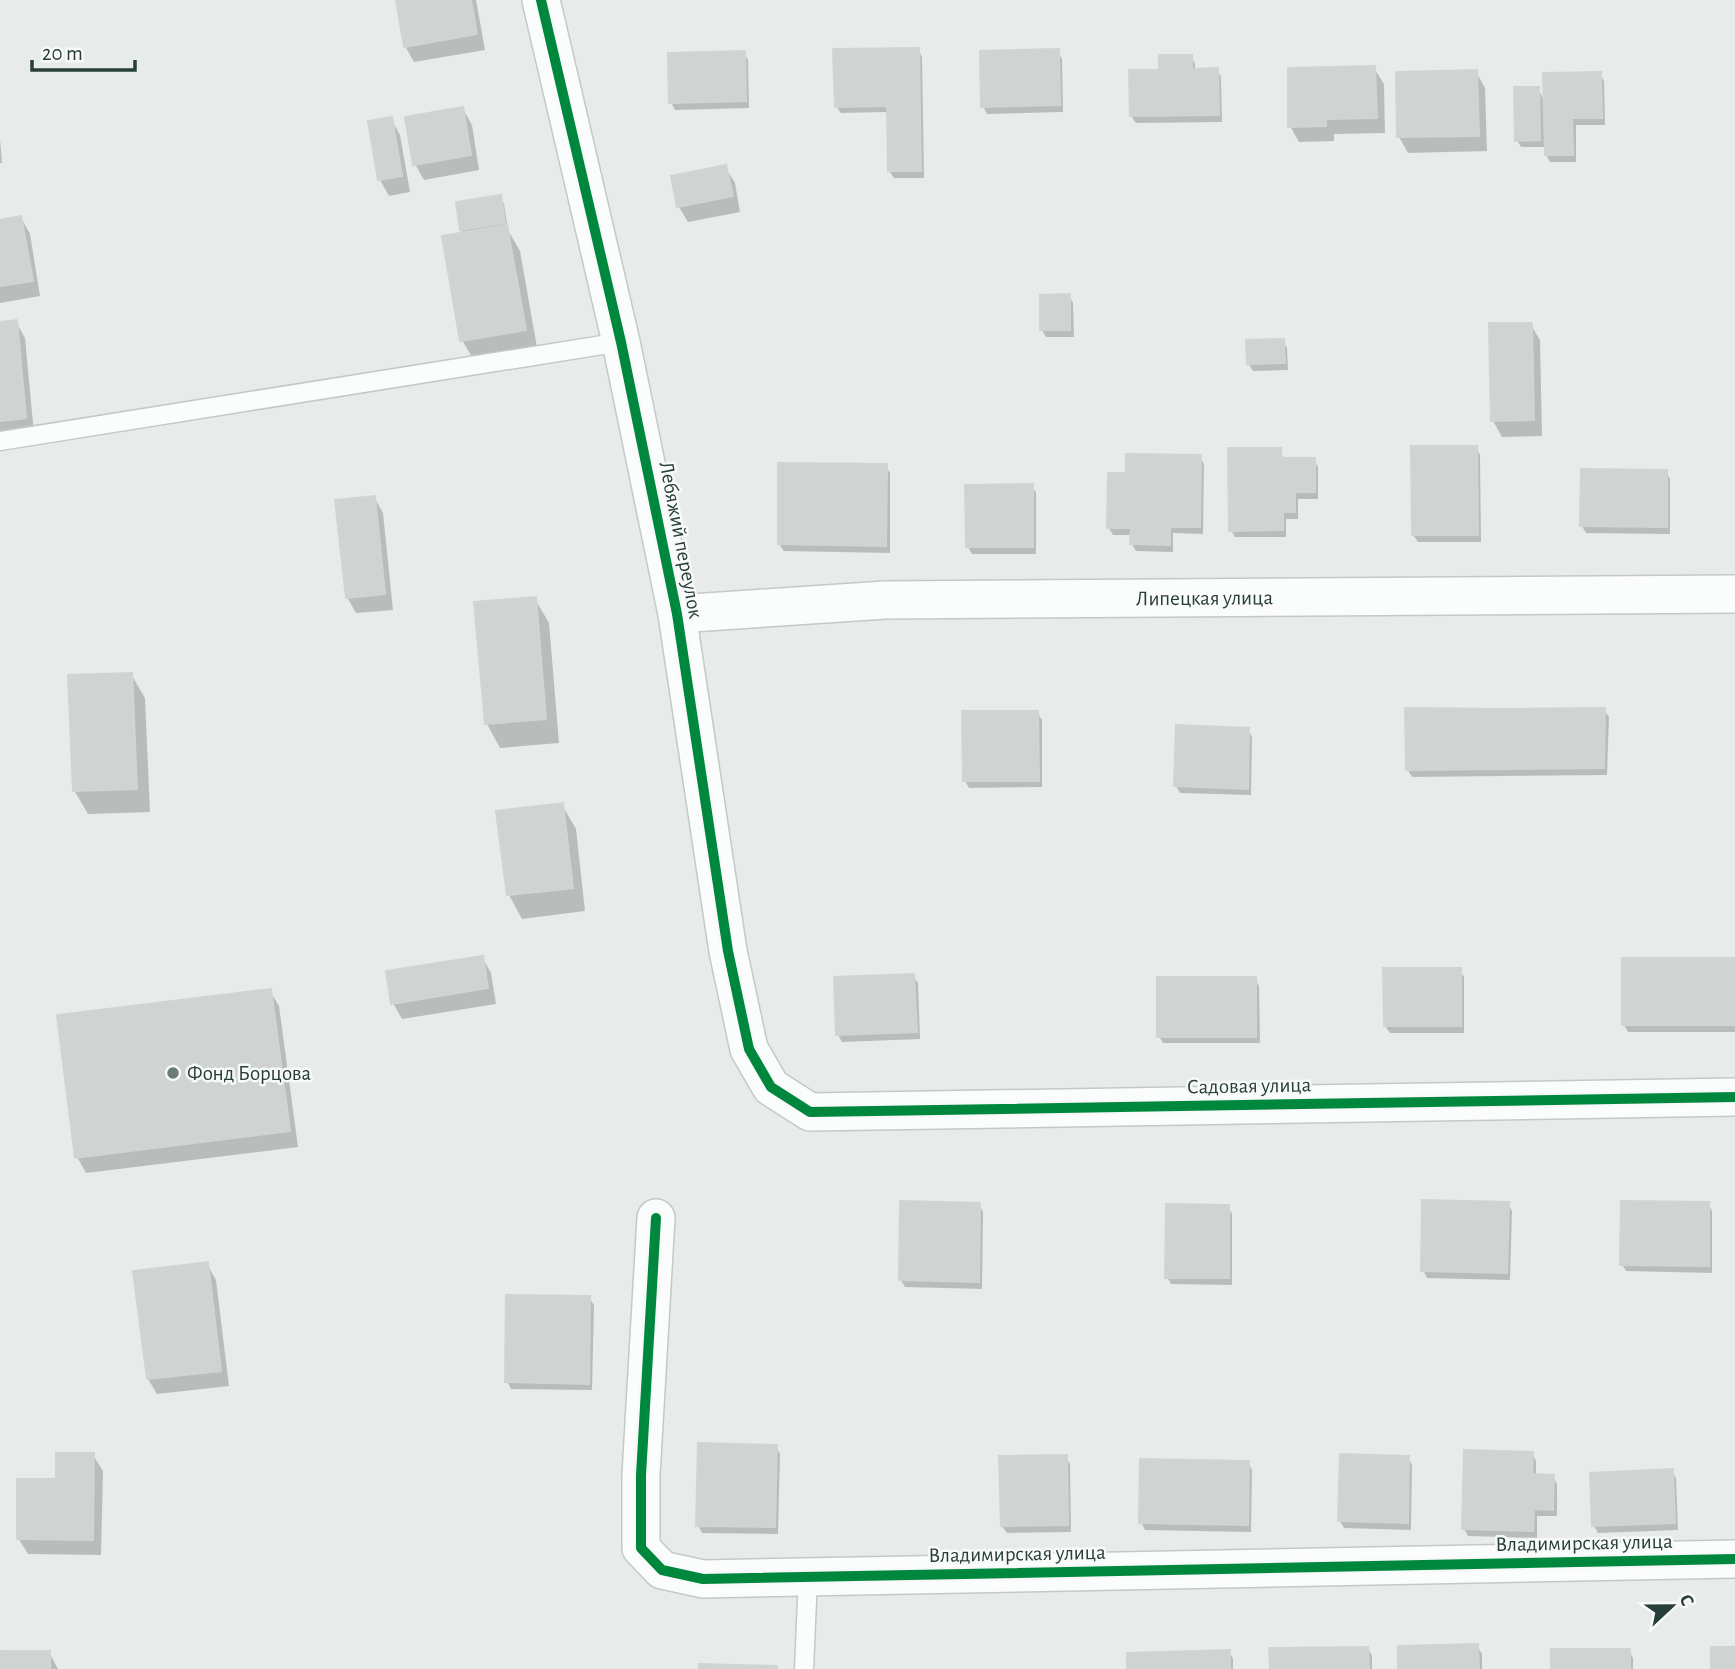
<svg xmlns="http://www.w3.org/2000/svg" width="1735" height="1669" viewBox="0 0 1735 1669" font-family="'Alegreya Sans',sans-serif">
  <style>
    .shadow { fill: #0003 }
    .building { fill: #cfd3d2; stroke: #d0d5d3; stroke-width: 2 }
    .lines { fill: none; stroke-linecap: round; stroke-linejoin: round }
    .service-casing { stroke: #c4c9c7; stroke-width: 21 }
    .minor-casing { stroke: #c4c9c7; stroke-width: 40 }
    .service { stroke: #fbfcfc; stroke-width: 18 }
    .minor { stroke: #fbfcfc; stroke-width: 37 }
    .cycleway-casing { stroke: #f7faf9; stroke-width: 15 }
    .cycleway { stroke: #00873e; stroke-width: 10 }
    .poi-dot { fill: #6a7b78; stroke: #f7faf9; stroke-width: 2.5 }
    .labels { text-anchor: middle; dominant-baseline: central; stroke-width: 5; stroke-linejoin: round; paint-order: stroke }
    .street-label { font-size: 21px; fill: #273e3a; stroke: #f7faf9 }
    .poi-label { font-size: 21px; fill: #273e3a; stroke: #f7faf9; text-anchor: start }
  </style>
  <rect width="100%" height="100%" fill="#e7ecea"/>
  <g class="shadow">
    <polygon points="397,0 476,0 485,50 414,62 405,46"/>
    <polygon points="918,49 922,57 924,178 894,178 889,171 888,112 841,113 836,106"/>
    <polygon points="1058,51 1062,59 1063,112 987,114 983,106"/>
    <polygon points="744,53 748,60 749,108 675,110 671,102"/>
    <polygon points="1191,56 1195,64 1195,71 1217,70 1221,77 1222,122 1136,123 1131,116 1161,71"/>
    <polygon points="1374,68 1384,84 1385,133 1334,134 1334,141 1299,142 1290,126"/>
    <polygon points="1476,72 1485,88 1487,151 1408,153 1399,137"/>
    <polygon points="1600,74 1604,81 1605,125 1576,125 1576,162 1550,162 1546,155 1546,147 1521,147 1517,140 1538,89 1545,102"/>
    <polygon points="463,109 472,125 479,170 424,180 415,164"/>
    <polygon points="391,119 400,135 410,192 389,196 380,180 370,123"/>
    <polygon points="0,139 2,163 0,163"/>
    <polygon points="725,167 735,183 740,212 688,222 679,207 673,177"/>
    <polygon points="500,197 504,204 508,230 520,251 538,353 476,364 462,340 464,234 461,229"/>
    <polygon points="21,218 30,234 40,296 0,303 0,222"/>
    <polygon points="1041,296 1069,296 1073,303 1074,337 1046,337 1042,330"/>
    <polygon points="16,322 25,338 34,434 0,437 0,323"/>
    <polygon points="1531,325 1540,340 1542,436 1502,437 1493,421"/>
    <polygon points="1283,341 1287,348 1288,370 1253,371 1248,363"/>
    <polygon points="1476,447 1480,455 1481,542 1418,542 1413,535"/>
    <polygon points="1280,450 1284,460 1314,460 1318,467 1318,499 1298,499 1298,519 1286,519 1286,537 1235,537 1231,530"/>
    <polygon points="1200,457 1204,464 1203,534 1173,533 1173,552 1136,551 1132,544 1132,535 1113,535 1109,528 1128,475"/>
    <polygon points="886,466 890,473 890,553 784,551 779,544"/>
    <polygon points="1666,471 1670,479 1670,534 1586,533 1582,526"/>
    <polygon points="1032,486 1036,493 1036,554 972,554 968,547"/>
    <polygon points="374,497 383,513 393,610 356,613 347,597"/>
    <polygon points="535,599 549,623 559,743 500,748 487,724"/>
    <polygon points="131,674 145,698 150,812 88,814 74,790"/>
    <polygon points="1604,710 1609,717 1607,775 1412,777 1407,769"/>
    <polygon points="1037,712 1042,720 1042,787 969,788 965,781"/>
    <polygon points="1248,729 1252,737 1251,795 1180,793 1176,786"/>
    <polygon points="562,805 576,829 585,911 522,919 509,895 498,813"/>
    <polygon points="482,957 491,973 496,1004 402,1019 393,1003"/>
    <polygon points="1735,960 1735,1032 1628,1032 1624,1025"/>
    <polygon points="1460,970 1464,977 1464,1033 1390,1033 1385,1026"/>
    <polygon points="913,976 918,983 920,1039 842,1042 838,1035"/>
    <polygon points="1255,979 1259,986 1260,1043 1163,1043 1159,1036"/>
    <polygon points="270,991 279,1006 298,1147 86,1173 77,1157"/>
    <polygon points="979,1204 983,1212 982,1289 905,1287 901,1280"/>
    <polygon points="1508,1204 1512,1211 1510,1280 1427,1278 1423,1270"/>
    <polygon points="1708,1204 1712,1211 1712,1273 1626,1271 1622,1264"/>
    <polygon points="1228,1207 1232,1214 1232,1285 1171,1284 1167,1277"/>
    <polygon points="207,1264 216,1280 229,1386 157,1394 148,1379"/>
    <polygon points="589,1298 594,1305 592,1390 511,1389 507,1381"/>
    <polygon points="776,1447 780,1454 778,1534 702,1533 698,1525"/>
    <polygon points="1532,1453 1536,1461 1536,1476 1553,1477 1557,1484 1557,1516 1537,1516 1537,1538 1468,1536 1464,1529"/>
    <polygon points="93,1455 103,1471 101,1555 28,1554 18,1538"/>
    <polygon points="1066,1457 1070,1464 1071,1532 1007,1533 1002,1526"/>
    <polygon points="1408,1457 1412,1465 1411,1530 1344,1528 1340,1521"/>
    <polygon points="1248,1463 1252,1470 1251,1532 1145,1530 1141,1522"/>
    <polygon points="1672,1471 1676,1478 1678,1530 1598,1533 1594,1526"/>
    <polygon points="1477,1646 1482,1654 1482,1669 1400,1669"/>
    <polygon points="1368,1648 1372,1656 1372,1669 1271,1669"/>
    <polygon points="1229,1651 1233,1659 1233,1669 1129,1669"/>
    <polygon points="1629,1651 1633,1658 1633,1669 1552,1669"/>
    <polygon points="49,1652 58,1669 0,1669 0,1653"/>
  </g>
  <g class="building">
    <polygon points="396,0 471,0 477,34 404,47"/>
    <polygon points="919,48 921,171 888,171 887,106 835,107 833,49"/>
    <polygon points="1059,49 1060,105 981,107 980,51"/>
    <polygon points="745,51 746,101 669,103 668,53"/>
    <polygon points="1159,55 1192,55 1192,69 1218,68 1219,115 1130,116 1129,70 1159,70"/>
    <polygon points="1375,66 1377,118 1326,119 1326,126 1288,127 1288,68"/>
    <polygon points="1477,70 1479,136 1397,137 1396,72"/>
    <polygon points="1601,72 1602,118 1572,118 1573,155 1545,155 1543,73"/>
    <polygon points="1514,87 1539,87 1540,140 1515,141"/>
    <polygon points="463,107 471,155 413,165 405,117"/>
    <polygon points="392,117 402,176 378,180 368,121"/>
    <polygon points="726,165 733,196 677,207 671,176"/>
    <polygon points="501,195 505,223 460,230 456,202"/>
    <polygon points="21,216 33,281 0,286 0,220"/>
    <polygon points="507,225 526,330 460,341 442,236"/>
    <polygon points="1070,294 1070,330 1040,330 1040,295"/>
    <polygon points="17,320 26,418 0,421 0,322"/>
    <polygon points="1489,323 1532,323 1534,420 1491,421"/>
    <polygon points="1284,339 1285,363 1247,364 1246,340"/>
    <polygon points="1411,446 1477,446 1478,535 1412,535"/>
    <polygon points="1228,448 1281,448 1281,458 1315,458 1315,492 1295,492 1295,512 1283,512 1283,530 1229,531"/>
    <polygon points="1126,454 1201,455 1200,527 1170,527 1170,545 1130,544 1131,528 1107,528 1108,473 1126,473"/>
    <polygon points="778,463 887,464 886,546 778,544"/>
    <polygon points="1581,469 1667,470 1667,527 1580,526"/>
    <polygon points="1033,484 1033,547 966,547 965,485"/>
    <polygon points="375,496 385,594 346,598 335,500"/>
    <polygon points="536,597 546,719 485,724 474,602"/>
    <polygon points="132,673 137,789 73,791 68,675"/>
    <polygon points="1405,708 1507,709 1508,769 1406,770"/>
    <polygon points="1605,708 1604,768 1508,769 1507,709"/>
    <polygon points="962,711 1038,711 1039,781 963,781"/>
    <polygon points="1176,725 1249,728 1248,789 1174,786"/>
    <polygon points="563,803 573,888 507,895 496,811"/>
    <polygon points="483,956 488,988 391,1004 386,971"/>
    <rect x="1622" y="958" width="113" height="67"/>
    <polygon points="1383,968 1461,968 1461,1026 1384,1026"/>
    <polygon points="914,974 917,1032 836,1035 834,977"/>
    <rect x="1157" y="977" width="99" height="60"/>
    <polygon points="271,989 290,1131 75,1158 57,1015"/>
    <polygon points="1422,1200 1509,1202 1507,1273 1421,1271"/>
    <polygon points="900,1201 980,1203 979,1282 899,1280"/>
    <polygon points="1621,1201 1709,1202 1709,1266 1620,1265"/>
    <polygon points="1166,1204 1229,1205 1229,1278 1165,1278"/>
    <polygon points="208,1262 221,1371 147,1379 133,1271"/>
    <polygon points="506,1295 590,1296 589,1384 505,1382"/>
    <polygon points="698,1443 777,1445 775,1527 696,1526"/>
    <polygon points="1464,1450 1533,1452 1532,1474 1554,1475 1553,1510 1534,1509 1533,1531 1462,1529"/>
    <polygon points="56,1453 94,1453 93,1540 17,1539 17,1479 56,1479"/>
    <polygon points="1340,1454 1409,1456 1408,1523 1338,1521"/>
    <polygon points="1067,1455 1068,1525 1001,1526 999,1456"/>
    <polygon points="1140,1459 1249,1461 1248,1525 1139,1523"/>
    <polygon points="1673,1469 1675,1523 1592,1526 1590,1473"/>
    <polygon points="1478,1644 1479,1669 1398,1669 1398,1646"/>
    <polygon points="1368,1647 1369,1669 1270,1669 1269,1648"/>
    <rect x="1711" y="1647" width="24" height="22"/>
    <rect x="1551" y="1649" width="79" height="20"/>
    <polygon points="1230,1650 1230,1669 1127,1669 1127,1653"/>
    <rect x="0" y="1651" width="50" height="18"/>
    <polygon points="699,1664 777,1666 777,1669 699,1669"/>
  </g>
  <g class="lines">
    <defs>
      <g id="service">
        <polyline points="0,441 621,342"/>
        <polyline points="804,1669 808,1577"/>
      </g>
      <g id="minor">
        <polyline points="541,0 621,342 677,614 728,951 749,1049 771,1087 810,1112 1735,1097"/>
        <path id="s1" d="M677,614l208,-14 850,-6"/>
        <polyline points="656,1218 641,1475 641,1548 662,1570 703,1579 1735,1559"/>
      </g>
    </defs>
    <use href="#service" class="service-casing"/>
    <use href="#minor" class="minor-casing"/>
    <use href="#service" class="service"/>
    <use href="#minor" class="minor"/>
    <defs>
      <g id="cycleway">
        <polyline points="541,0 621,342 677,614 728,951 749,1049 771,1087 810,1112 1735,1097"/>
        <polyline points="656,1218 641,1475 641,1548 662,1570 703,1579 1735,1559"/>
      </g>
    </defs>
    <use href="#cycleway" class="cycleway-casing"/>
    <use href="#cycleway" class="cycleway"/>
  </g>
  <circle class="poi-dot" cx="173" cy="1073" r="7"/>
  <g class="labels">
    <g class="street-label">
      <text transform="translate(681 540) rotate(79)">Лебяжий переулок</text>
      <text stroke="none"><textPath href="#s1" startOffset="528">Липецкая улица</textPath></text>
      <text transform="translate(1249 1086) rotate(-1)">Садовая улица</text>
      <text transform="translate(1584 1543) rotate(-1)">Владимирская улица</text>
      <text transform="translate(1017 1554) rotate(-1)">Владимирская улица</text>
    </g>
    <g class="poi-label">
      <text x="187" y="1073">Фонд Борцова</text>
    </g>
  </g>
  <g transform="translate(1672 1606) rotate(68)" stroke="#f7faf9" stroke-width="5" paint-order="stroke">
  <path d="M0-5L12 26L0 18L-12 26Z" fill="#273e3a"/>
  <text y="-10" font-size="19" font-weight="bold" text-anchor="middle" fill="#273e3a">С</text>
  </g>
  <path d="M32 60v10h103v-10" fill="none" stroke="#273e3a" stroke-width="3.5"/>
  <text x="42" y="60" font-size="21" fill="#273e3a" stroke="#f7faf9" stroke-width="5" paint-order="stroke">20 m</text>
</svg>
